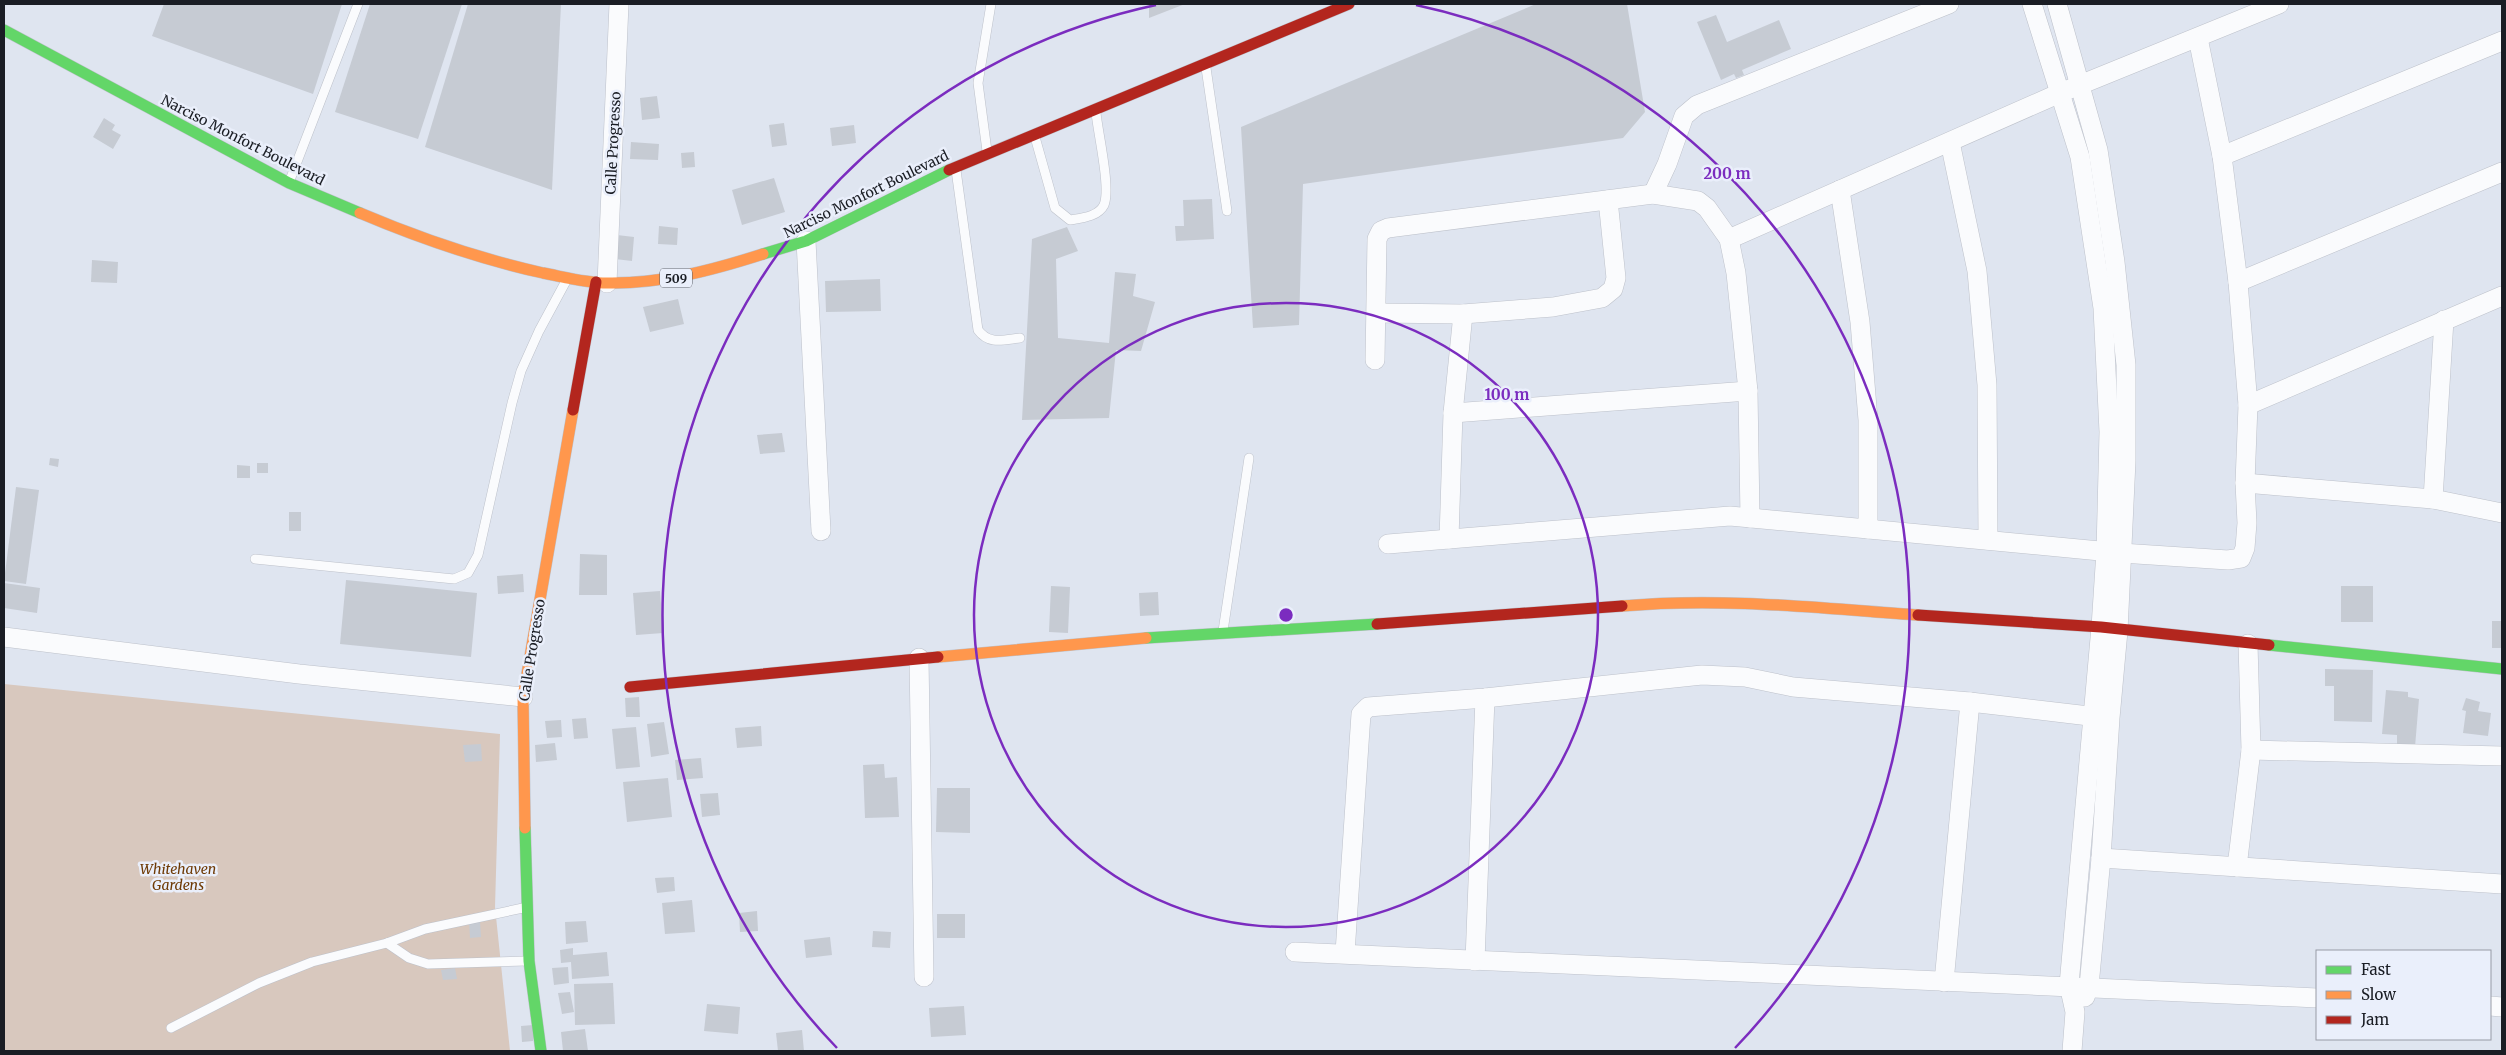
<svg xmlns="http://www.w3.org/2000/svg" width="2506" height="1055" viewBox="0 0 2506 1055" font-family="Merriweather,serif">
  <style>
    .green { fill: #d8c8be }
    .building { fill: #c6cbd3 }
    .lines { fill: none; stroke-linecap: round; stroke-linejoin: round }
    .lane-casing { stroke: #bdc1ca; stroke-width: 10 }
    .street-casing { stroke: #bdc1ca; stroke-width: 20 }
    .fast-casing { stroke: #bdc1ca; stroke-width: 12 }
    .slow-casing { stroke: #bdc1ca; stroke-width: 12 }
    .jam-casing { stroke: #bdc1ca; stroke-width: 12 }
    .lane { stroke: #fafbfd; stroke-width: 9 }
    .street { stroke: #fafbfd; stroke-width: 19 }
    .fast { stroke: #63d668; stroke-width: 11 }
    .slow { stroke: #ff974d; stroke-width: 11 }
    .jam { stroke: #b3261e; stroke-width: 11 }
    .ring { fill: none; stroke: #7b2cbf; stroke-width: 2.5 }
    .labels { text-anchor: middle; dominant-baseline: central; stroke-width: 5; stroke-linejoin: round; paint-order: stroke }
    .shield { fill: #eaeffb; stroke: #585c64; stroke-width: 1 }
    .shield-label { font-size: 12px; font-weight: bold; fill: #1a1d24 }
    .street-label { font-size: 14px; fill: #1a1d24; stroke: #eaeffb }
    .park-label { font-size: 14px; font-style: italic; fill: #6e3a05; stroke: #eaeffb }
    .centre { fill: #7b2cbf; stroke: #eaeffb; stroke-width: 2.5 }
    .ring-label { font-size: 15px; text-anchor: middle; font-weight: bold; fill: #7b2cbf; stroke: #eaeffb; stroke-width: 5; stroke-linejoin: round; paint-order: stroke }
  </style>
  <rect width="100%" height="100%" fill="#dfe5f0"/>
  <polygon class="green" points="4,684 500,734 495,907 510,1051 4,1051"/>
  <g class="building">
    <polygon points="164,4 342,4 313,94 152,36"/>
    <polygon points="370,4 462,4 418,139 335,112"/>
    <polygon points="468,4 561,4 552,190 425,147"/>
    <polygon points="1149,4 1185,4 1149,18"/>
    <polygon points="1536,4 1627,4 1645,112 1623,138 1303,184 1299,325 1253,328 1241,127"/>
    <polygon points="1716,15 1727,42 1779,20 1791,49 1742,70 1744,75 1736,78 1734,74 1721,80 1697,22"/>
    <polygon points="657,96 660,118 642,120 640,98"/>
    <polygon points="104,118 115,125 112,130 121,135 113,149 93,137"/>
    <polygon points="784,123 787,145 772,147 769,125"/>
    <polygon points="854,125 856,143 832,146 830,128"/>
    <polygon points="631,142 659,144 658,160 630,159"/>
    <polygon points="694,152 695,167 682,168 681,153"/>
    <polygon points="774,178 785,212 742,225 732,190"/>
    <polygon points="1212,199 1214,239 1176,241 1175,226 1184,226 1183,200"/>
    <polygon points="659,226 678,228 677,245 658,244"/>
    <polygon points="1067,227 1078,251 1056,259 1058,338 1109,343 1115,272 1136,274 1133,296 1155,302 1141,351 1116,350 1109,418 1022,420 1032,239"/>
    <polygon points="617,235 634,237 632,261 615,259"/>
    <polygon points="92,260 118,262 117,283 91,282"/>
    <polygon points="880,279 881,311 826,312 825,281"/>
    <polygon points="678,299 684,324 650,332 643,307"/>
    <polygon points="782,433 785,452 760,454 757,435"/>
    <polygon points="50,458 59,459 58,467 49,465"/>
    <rect x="257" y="463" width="11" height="10"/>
    <polygon points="237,465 250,466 250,478 237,478"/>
    <polygon points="16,487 39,490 26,584 4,581"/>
    <rect x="289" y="512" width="12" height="19"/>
    <polygon points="580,554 607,555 607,595 579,595"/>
    <polygon points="523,574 524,592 498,594 497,576"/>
    <polygon points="346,580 477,593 471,657 340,644"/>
    <polygon points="4,583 40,588 37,613 4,608"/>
    <polygon points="1051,586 1070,587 1068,633 1049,632"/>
    <rect x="2341" y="586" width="32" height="36"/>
    <polygon points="660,591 663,633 636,635 633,593"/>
    <polygon points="1158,592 1159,615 1140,616 1139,593"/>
    <rect x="2492" y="621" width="10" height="27"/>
    <polygon points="2325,669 2373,670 2372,722 2334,721 2334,686 2325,686"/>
    <polygon points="2386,690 2408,692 2408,697 2419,699 2415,747 2397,745 2397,735 2382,734"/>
    <polygon points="639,697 640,717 626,717 625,698"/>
    <polygon points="2466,698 2480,702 2478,711 2491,713 2488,736 2463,733 2466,711 2462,710"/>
    <polygon points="586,718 588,738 574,739 572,719"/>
    <polygon points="561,720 562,737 547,738 545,721"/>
    <polygon points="664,722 669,754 651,757 647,724"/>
    <polygon points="761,726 762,746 737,748 735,728"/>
    <polygon points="636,727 640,767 616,769 612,729"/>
    <polygon points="555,743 557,760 536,762 535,745"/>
    <polygon points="481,744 482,761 465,762 463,745"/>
    <polygon points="701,758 703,778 677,780 675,760"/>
    <polygon points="884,764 885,778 897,777 899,817 865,818 863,765"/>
    <polygon points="668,778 672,817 627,822 623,782"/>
    <polygon points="937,788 970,788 970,833 936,832"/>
    <polygon points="718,793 720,815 702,817 700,794"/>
    <polygon points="674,877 675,891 657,893 655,878"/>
    <polygon points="692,900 695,932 665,934 662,903"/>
    <polygon points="757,911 758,931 740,932 739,913"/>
    <rect x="937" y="914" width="28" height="24"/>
    <polygon points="480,921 481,937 470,938 469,922"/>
    <polygon points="586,921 588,942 566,944 565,922"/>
    <polygon points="873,931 891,932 890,948 872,947"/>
    <polygon points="830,937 832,955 806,958 804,940"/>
    <polygon points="573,948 573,955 607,952 609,976 572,979 571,962 561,963 560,950"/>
    <polygon points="568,967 569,983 554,985 552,968"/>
    <polygon points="455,968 457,979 443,980 441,970"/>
    <polygon points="613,983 615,1024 575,1025 574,984"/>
    <polygon points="570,992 574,1012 562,1014 558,993"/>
    <polygon points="707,1004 740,1007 738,1034 704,1031"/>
    <polygon points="964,1006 966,1035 931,1037 929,1008"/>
    <polygon points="533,1025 533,1041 522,1042 521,1026"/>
    <polygon points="585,1029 588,1051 563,1051 561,1032"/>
    <polygon points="802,1030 804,1051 778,1051 776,1033"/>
  </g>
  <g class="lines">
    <defs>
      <g id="lane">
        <polyline points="1206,68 1227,211"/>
        <path d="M1035,137l20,71 15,12c11,-2 28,-3 34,-15 7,-17 -6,-72 -8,-92"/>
        <polyline points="987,151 978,83 991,4"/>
        <path d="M956,170l22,160c11,15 25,10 42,8"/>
        <polyline points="290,180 358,4"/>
        <polyline points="255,559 454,579 468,573 478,555 512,403 521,371 539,331 566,281"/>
        <polyline points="1223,631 1249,458"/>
        <polyline points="387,943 409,958 428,964 526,961"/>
        <polyline points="171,1028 259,983 312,962 387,943 425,929 523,908"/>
      </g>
      <g id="street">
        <polyline points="2032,4 2080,157 2103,308 2109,432 2106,551 2101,627 2069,985 2075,1012 2072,1051"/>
        <polyline points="2057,4 2098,150 2115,262 2126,365 2126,461 2118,631 2110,718 2101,858 2089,986 2085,997"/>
        <polyline points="1950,142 1977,271 1987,385 1988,540"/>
        <polyline points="2222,156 2502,41"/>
        <polyline points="1840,190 1860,322 1868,420 1868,529"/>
        <polyline points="1653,194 1667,164 1684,116 1697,105 1949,4"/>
        <polyline points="1729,239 2060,93 2279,4"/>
        <polyline points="806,241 821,531"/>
        <polyline points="2238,282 2502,172"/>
        <polyline points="607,283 619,4"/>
        <polyline points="1377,313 1463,314 1553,307 1602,298 1613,289 1616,278 1608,200"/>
        <polyline points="1375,360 1377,239 1381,231 1388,228 1653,194 1698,201 1707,208 1729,239 1736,273 1748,391 1750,518"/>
        <polyline points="2248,405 2502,296"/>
        <polyline points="1453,413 1748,391"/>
        <polyline points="2245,483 2433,499 2502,513"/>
        <polyline points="2433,499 2444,320"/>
        <polyline points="1449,539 1453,413 1463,314"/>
        <polyline points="1388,544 1730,516 2121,553 2228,560 2241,558 2245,548 2247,523 2245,483 2248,405 2238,282 2222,156 2198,38"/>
        <polyline points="4,637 299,674 523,697"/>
        <polyline points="2248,644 2251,750"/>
        <polyline points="919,658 924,977"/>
        <polyline points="2101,858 2502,884"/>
        <polyline points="2237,867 2251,750 2502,756"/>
        <polyline points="1295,952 2317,998"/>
        <polyline points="1345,953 1361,714 1368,707 1485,698 1702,675 1745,677 1793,687 1970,702 2106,718"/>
        <polyline points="1475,961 1485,698"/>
        <polyline points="1944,982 1970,702"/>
        <polyline points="2490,1006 2502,1007"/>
      </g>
      <g id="fast">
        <polyline points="4,30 289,183 360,213"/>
        <polyline points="763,254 806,241 949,170"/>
        <polyline points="1146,638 1377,624"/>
        <polyline points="2269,645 2502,669"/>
        <polyline points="525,828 529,961 541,1051"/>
      </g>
      <g id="slow">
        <path d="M360,213c59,25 120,46 183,60 21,4 43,10 64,10 54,1 106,-13 156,-29"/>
        <path d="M1622,606c99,-9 197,2 296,9"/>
        <polyline points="938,657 1146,638"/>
        <polyline points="525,828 523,697 573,410"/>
      </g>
      <g id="jam">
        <polyline points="949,170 1349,4"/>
        <polyline points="573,410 596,282"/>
        <polyline points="1918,615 2101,627 2269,645"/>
        <polyline points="1377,624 1622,606"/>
        <polyline points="630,687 938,657"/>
      </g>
    </defs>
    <use href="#lane" class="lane-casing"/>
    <use href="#street" class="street-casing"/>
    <use href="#fast" class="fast-casing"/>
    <use href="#slow" class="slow-casing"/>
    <use href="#jam" class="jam-casing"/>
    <use href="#lane" class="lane"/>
    <use href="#street" class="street"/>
    <use href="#fast" class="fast"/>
    <use href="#slow" class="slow"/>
    <use href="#jam" class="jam"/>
  </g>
  <g class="ring">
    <circle cx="1286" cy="615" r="312"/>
    <path d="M837 1048A624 624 0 0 1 1156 5M1416 5A624 624 0 0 1 1735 1048"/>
  </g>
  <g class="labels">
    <rect class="shield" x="660" y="268.5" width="32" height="19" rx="4"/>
    <g class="shield-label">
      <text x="676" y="278">509</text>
    </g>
    <g class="street-label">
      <text transform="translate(243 140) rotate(27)">Narciso Monfort Boulevard</text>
      <text transform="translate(613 143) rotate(-87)">Calle Progresso</text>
      <text transform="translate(866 194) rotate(-26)">Narciso Monfort Boulevard</text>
      <text transform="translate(532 650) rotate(-81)">Calle Progresso</text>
    </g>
    <g class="park-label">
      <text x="178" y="869">Whitehaven<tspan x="178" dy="16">Gardens</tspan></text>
    </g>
  </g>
  <circle cx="1286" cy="615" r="8" class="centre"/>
  <g class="ring-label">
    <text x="1727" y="179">200 m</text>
    <text x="1507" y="400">100 m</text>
  </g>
  <rect width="2506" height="1055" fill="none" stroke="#1a1d24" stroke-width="10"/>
  <rect x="2316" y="950" width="175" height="90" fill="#eaeffb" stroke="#979ba5"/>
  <rect x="2326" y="966" width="25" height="8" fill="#63d668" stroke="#979ba5"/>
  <text x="2361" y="975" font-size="15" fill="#1a1d24">Fast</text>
  <rect x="2326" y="991" width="25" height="8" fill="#ff974d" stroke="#979ba5"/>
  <text x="2361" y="1000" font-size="15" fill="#1a1d24">Slow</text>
  <rect x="2326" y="1016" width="25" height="8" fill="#b3261e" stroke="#979ba5"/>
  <text x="2361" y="1025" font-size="15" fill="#1a1d24">Jam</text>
</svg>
